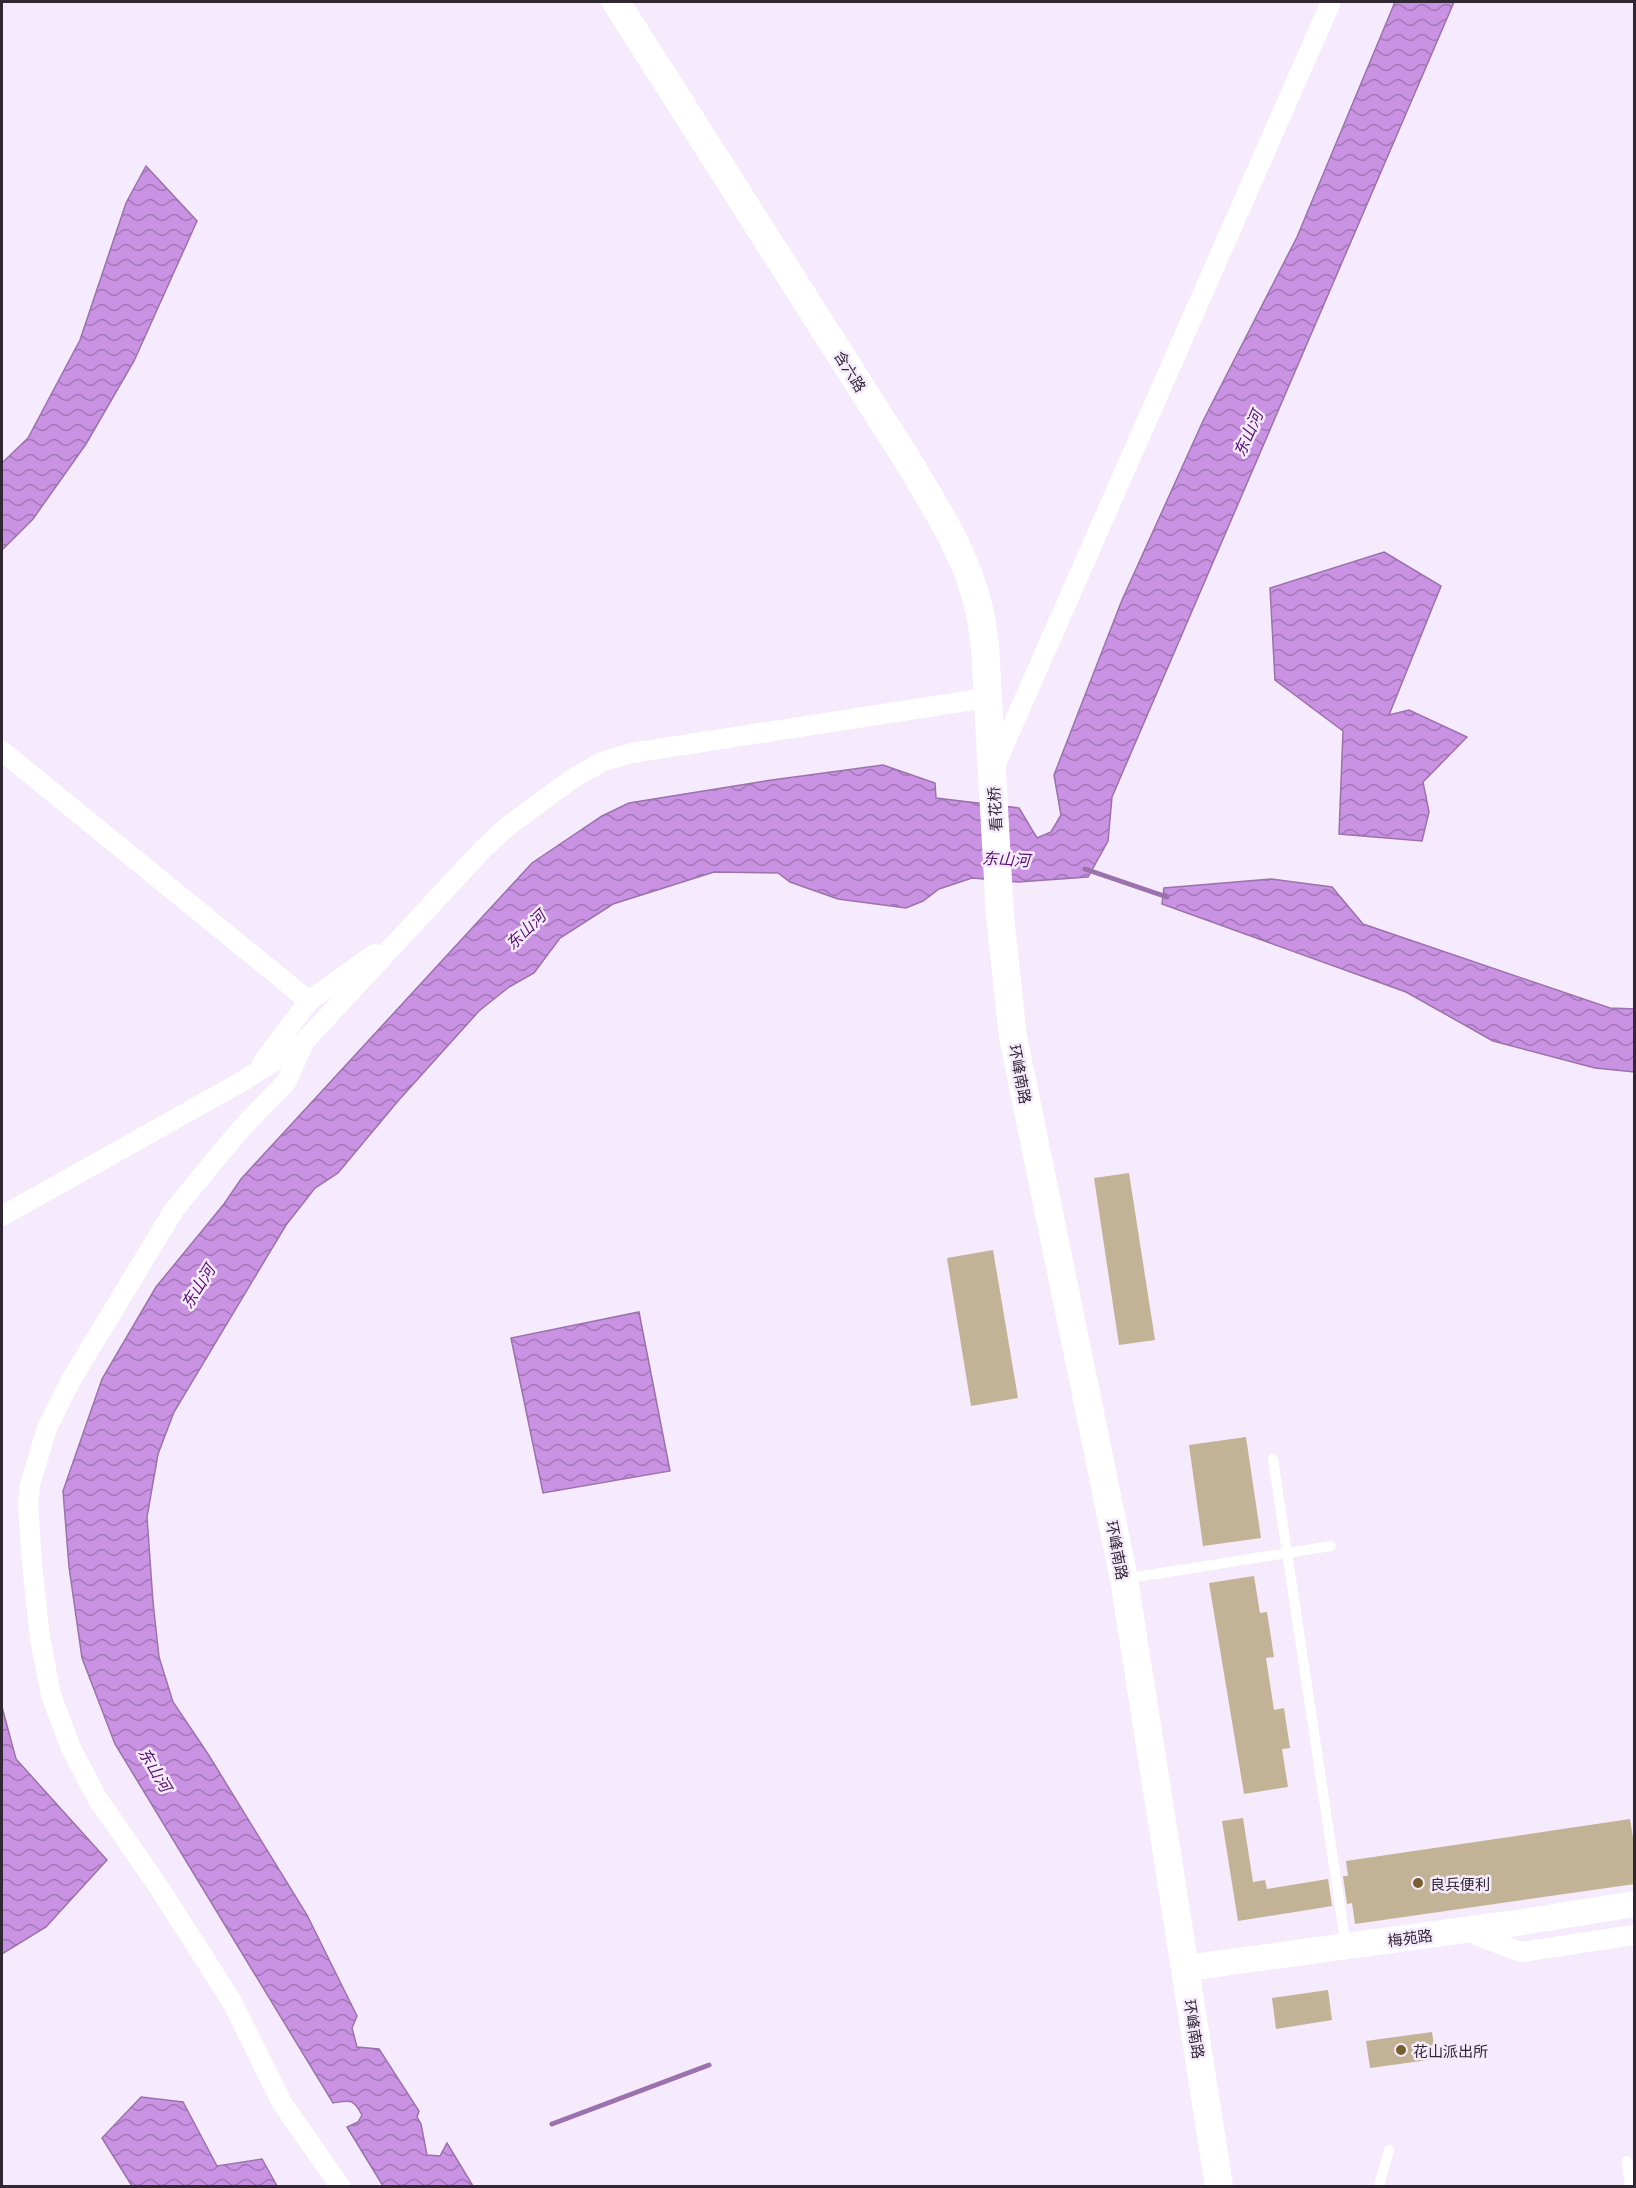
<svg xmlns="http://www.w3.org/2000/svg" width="1636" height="2188" viewBox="0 0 1636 2188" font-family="Georgia,'Noto Sans SC',serif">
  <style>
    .water { fill: url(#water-waves); stroke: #9b72ad; stroke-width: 1.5 }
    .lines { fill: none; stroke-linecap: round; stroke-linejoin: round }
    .stream { stroke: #9b72ad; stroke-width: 5 }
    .building { fill: #c2b296 }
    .service { stroke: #fff; stroke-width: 10 }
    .minor { stroke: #fff; stroke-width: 20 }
    .tertiary { stroke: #fff; stroke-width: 26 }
    .secondary { stroke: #fff; stroke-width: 28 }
    .poi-dot { fill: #785f30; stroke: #f6ebfc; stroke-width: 2 }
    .labels { text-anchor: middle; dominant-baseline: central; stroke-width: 5; stroke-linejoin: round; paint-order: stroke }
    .street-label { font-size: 15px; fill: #2f2832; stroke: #f6ebfc }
    .poi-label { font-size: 15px; fill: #2f2832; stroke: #f6ebfc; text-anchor: start }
    .water-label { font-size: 16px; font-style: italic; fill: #570f71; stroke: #f6ebfc }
  </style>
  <defs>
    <pattern id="water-waves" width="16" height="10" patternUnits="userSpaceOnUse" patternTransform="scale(1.5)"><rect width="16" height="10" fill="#c992e2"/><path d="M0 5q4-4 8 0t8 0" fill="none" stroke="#a477b8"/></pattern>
  </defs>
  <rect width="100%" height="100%" fill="#f6ebfc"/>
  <g class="water">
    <path d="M1395,2h59l-342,795 -4,44 -20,36 -70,5 -46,-4 -33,11 -16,12 -17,7 -68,-9 -48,-17 -12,-9 -64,-1 -101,32 -53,34 -26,35 -25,14 -30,24 -81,90 -60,72 -23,15 -29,37 -112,187 -16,42 -11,63 6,85 6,55 14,45 35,52 99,161 50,101 -5,12 5,19 22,2 40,62 -2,6 4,7 6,31 13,1 7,-13 26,43h-90l-36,-59 11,-5 4,-7c-9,-17 -12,-15 -29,-12l-218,-359 -33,-86 -13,-91 -6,-76 39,-112 54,-92 68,-83 17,-25 291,-316 70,-47 27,-13 143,-23 111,-15 52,18 1,15 83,10 18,30 14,-6 10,-17 -7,-40 68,-175 81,-179 94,-184z"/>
    <polygon points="146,166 197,221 134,361 86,444 33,519 2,550 2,463 28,438 80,340 126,203"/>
    <polygon points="1384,552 1441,586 1389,715 1409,710 1467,737 1423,782 1429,812 1422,841 1339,834 1343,731 1275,680 1270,588"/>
    <polygon points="1271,879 1332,887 1363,924 1610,1008 1634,1009 1634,1072 1595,1068 1493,1041 1406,992 1162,904 1164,888"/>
    <polygon points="639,1312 670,1471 543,1493 511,1338"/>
    <polygon points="2,1707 16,1759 107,1860 46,1927 2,1954"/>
    <polygon points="141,2097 183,2102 217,2166 262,2159 277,2186 132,2186 102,2138"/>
  </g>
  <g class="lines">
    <g class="stream">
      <polyline points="1085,869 1167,897"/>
      <polyline points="552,2124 709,2065"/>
    </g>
  </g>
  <g class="building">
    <polygon points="1129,1173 1155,1340 1119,1345 1094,1178"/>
    <polygon points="993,1250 1018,1398 971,1406 947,1258"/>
    <polygon points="1246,1437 1261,1538 1203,1546 1189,1445"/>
    <polygon points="1254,1576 1260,1613 1267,1612 1274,1657 1266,1658 1274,1710 1284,1708 1290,1748 1282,1749 1288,1787 1244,1794 1209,1583"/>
    <polygon points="1243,1818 1253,1882 1265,1880 1267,1889 1328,1879 1332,1906 1238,1921 1222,1821"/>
    <polygon points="1630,1819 1635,1850 1635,1884 1355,1924 1352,1903 1347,1904 1343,1876 1348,1876 1346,1861"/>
    <polygon points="1328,1990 1332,2020 1276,2029 1272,1998"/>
    <polygon points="1432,2032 1436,2059 1370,2068 1366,2041"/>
  </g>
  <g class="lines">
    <g class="service">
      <polyline points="1273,1459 1346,1946"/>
      <polyline points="1124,1579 1331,1546"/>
      <polyline points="1627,2161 1630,2186"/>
      <polyline points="1379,2186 1389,2150"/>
    </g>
    <g class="minor">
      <polyline points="2,751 309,1001"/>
      <polyline points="994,768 1331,2"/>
      <polyline points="304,1042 287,1081 239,1131 174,1210 71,1380 47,1428 30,1485 28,1504 32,1564 40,1638 51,1695 71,1748 97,1798 158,1886 231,2000 282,2103 340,2186"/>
      <polyline points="262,1063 309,1001 375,954"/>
      <polyline points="2,1216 243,1081 304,1042 483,849 508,826 575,777 604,761 632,753 986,698"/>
      <polyline points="1478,1936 1521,1952 1634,1935"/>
    </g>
    <polyline class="tertiary" points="1186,1968 1523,1922 1634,1904"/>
    <path class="secondary" d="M616,2l292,459c28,47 59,94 71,148 3,12 4,25 6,37l15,270 13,121 111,542 95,607"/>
  </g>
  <g class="poi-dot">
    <circle cx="1418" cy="1883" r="6"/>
    <circle cx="1401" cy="2050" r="6"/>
  </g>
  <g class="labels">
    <g class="street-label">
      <text transform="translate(851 371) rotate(58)">含六路</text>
      <text transform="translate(994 809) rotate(-93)">看花桥</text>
      <text transform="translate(1021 1074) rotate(79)">环峰南路</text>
      <text transform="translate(1118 1550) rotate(79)">环峰南路</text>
      <text transform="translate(1410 1937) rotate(-8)">梅苑路</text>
      <text transform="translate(1195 2029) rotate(81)">环峰南路</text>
    </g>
    <g class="poi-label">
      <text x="1430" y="1883">良兵便利</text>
      <text x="1413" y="2050">花山派出所</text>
    </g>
    <g class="water-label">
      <text transform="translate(1247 433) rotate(-66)">东山河</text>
      <text transform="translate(1006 858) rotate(3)">东山河</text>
      <text transform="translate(525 929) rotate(-44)">东山河</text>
      <text transform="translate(197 1286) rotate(-58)">东山河</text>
      <text transform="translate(156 1769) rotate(59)">东山河</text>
    </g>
  </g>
  <rect width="1636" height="2188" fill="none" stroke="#2f2832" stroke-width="6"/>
</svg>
